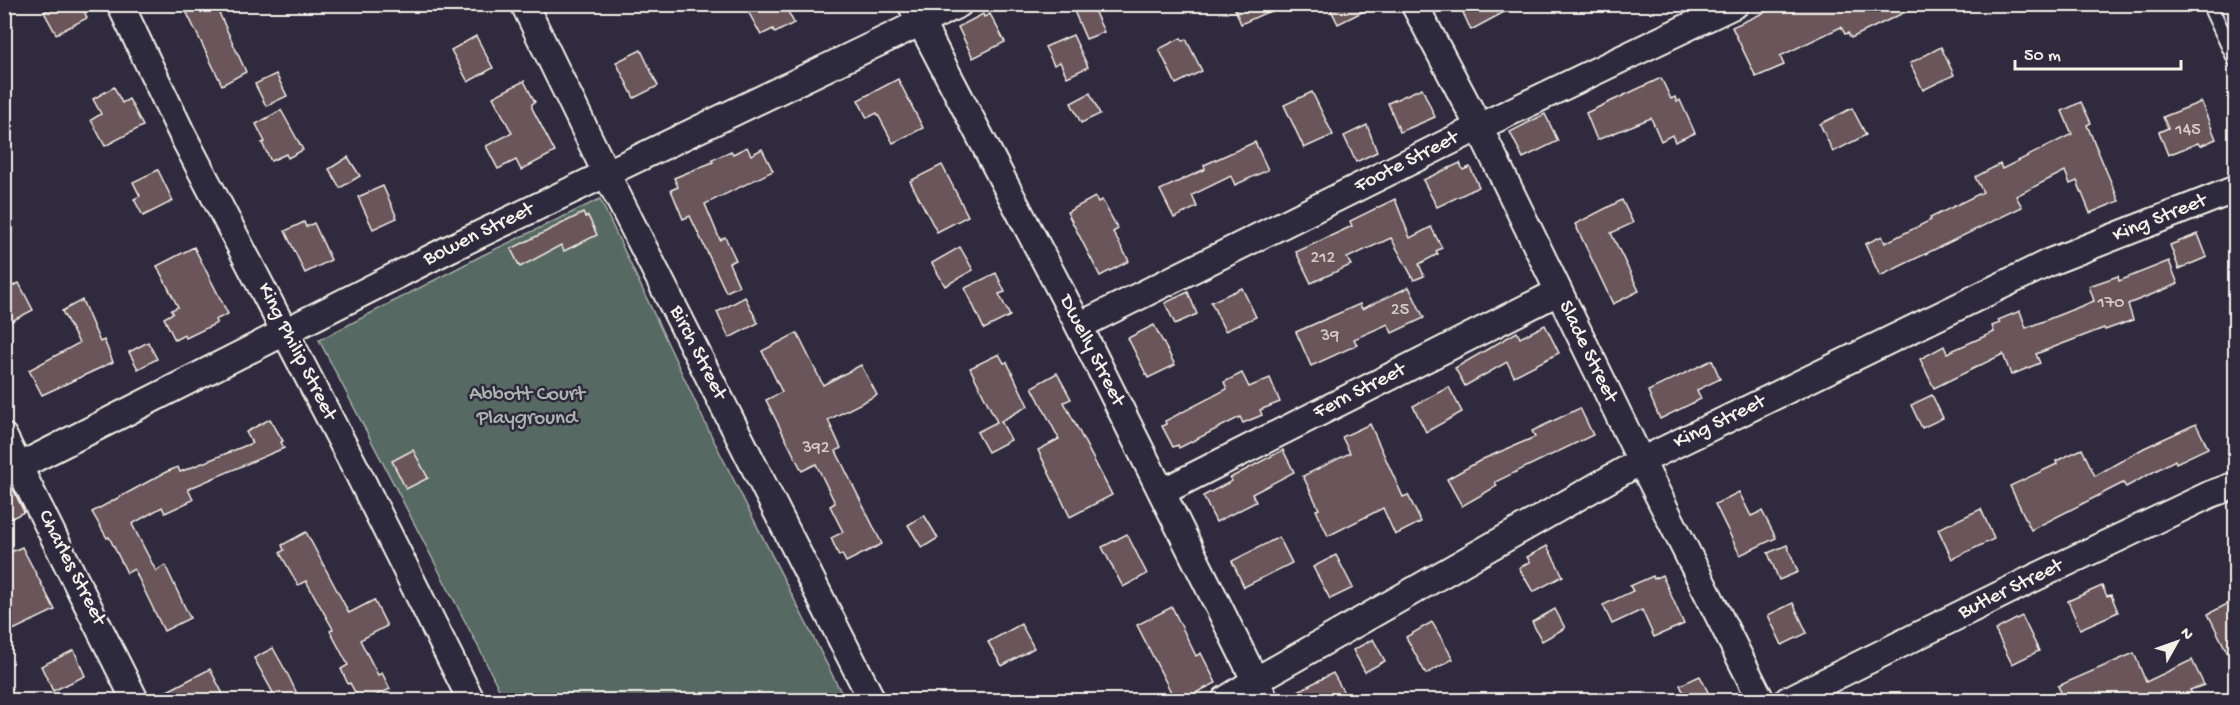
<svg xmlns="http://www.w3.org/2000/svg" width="2240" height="705" viewBox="0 0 2240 705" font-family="'Gochi Hand',sans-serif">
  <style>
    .green { fill: #566a63; stroke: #a5aea6; stroke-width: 1.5 }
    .building { fill: #6b555a; stroke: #f4f1e8; stroke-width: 1.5 }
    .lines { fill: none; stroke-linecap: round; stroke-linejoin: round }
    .service-casing { stroke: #f4f1e8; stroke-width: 18 }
    .minor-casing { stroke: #f4f1e8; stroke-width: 30 }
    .service { stroke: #2f2a3d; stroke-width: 14 }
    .minor { stroke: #2f2a3d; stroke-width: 26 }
    .labels { text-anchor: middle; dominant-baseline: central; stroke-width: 5; stroke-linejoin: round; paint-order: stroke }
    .number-label { font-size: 18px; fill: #d2cac4 }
    .street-label { font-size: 21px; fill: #f4f1e8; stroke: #2f2a3d }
    .park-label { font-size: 21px; fill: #adb4ac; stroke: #2f2a3d }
  </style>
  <rect width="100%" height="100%" fill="#2f2a3d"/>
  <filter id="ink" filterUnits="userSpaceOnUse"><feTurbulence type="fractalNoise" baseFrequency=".0167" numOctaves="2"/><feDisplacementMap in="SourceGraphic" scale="12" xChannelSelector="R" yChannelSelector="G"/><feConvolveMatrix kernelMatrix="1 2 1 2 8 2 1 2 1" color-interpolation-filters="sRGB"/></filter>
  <g filter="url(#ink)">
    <polygon class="green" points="600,199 709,431 845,700 504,700 482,654 319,340 483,255"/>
    <g class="building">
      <polygon points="58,4 81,4 87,18 56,34 44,12"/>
      <polygon points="195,4 215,4 246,72 222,85 185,9"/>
      <polygon points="744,4 784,4 794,23 775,33 773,29 761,35"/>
      <polygon points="1071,4 1091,4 1104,32 1086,39"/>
      <polygon points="1233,4 1285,4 1241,24"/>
      <polygon points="1328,4 1378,4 1338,24"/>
      <polygon points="1459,4 1519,4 1471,30"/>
      <polygon points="1783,4 1922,4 1851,38 1848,33 1845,34 1841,27 1780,56 1784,65 1756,77 1732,27"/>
      <polygon points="983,14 984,17 990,14 1005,42 973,58 958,27"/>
      <polygon points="1073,35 1088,67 1067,77 1060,62 1054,65 1045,47"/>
      <polygon points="476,36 493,68 468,82 451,50"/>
      <polygon points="1181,38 1183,41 1186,39 1202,71 1176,84 1159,49"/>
      <polygon points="1941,47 1954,75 1923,90 1910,63"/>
      <polygon points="641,50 658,86 634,98 616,62"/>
      <polygon points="276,74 287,96 266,106 255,84"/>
      <polygon points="1661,78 1671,99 1675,97 1677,102 1680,100 1695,133 1675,142 1672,135 1661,141 1651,118 1597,140 1586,113"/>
      <polygon points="898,79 923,128 893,143 877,113 867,118 858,100"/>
      <polygon points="524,81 535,102 532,104 532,108 555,152 521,170 516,160 498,169 486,146 512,133 493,97"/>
      <polygon points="114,87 122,103 129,99 143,126 105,146 91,120 101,114 93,99"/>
      <polygon points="1422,88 1435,117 1400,132 1388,103"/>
      <polygon points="1312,92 1333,135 1304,148 1284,105"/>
      <polygon points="1090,93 1100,114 1081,123 1071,103"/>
      <polygon points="2081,102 2091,123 2087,125 2119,201 2090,213 2077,181 2070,184 2065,171 2016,196 2022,207 1880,276 1865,244 1882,236 1885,243 1931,220 1930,218 1983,192 1975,177 2000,164 2002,169 2072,134 2062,111"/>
      <polygon points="2201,102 2216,139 2200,146 2198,143 2168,155 2159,132 2168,128 2163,117"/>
      <polygon points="1852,108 1866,135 1833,152 1820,124"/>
      <polygon points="281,110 303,150 288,158 286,154 271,161 262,143 265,142 256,124"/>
      <polygon points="1545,114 1558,141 1523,158 1510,132"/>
      <polygon points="1367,125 1377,152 1356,162 1344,136"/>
      <polygon points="1255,142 1268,170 1235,185 1231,176 1192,195 1197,207 1174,218 1160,190 1205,169 1204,165"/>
      <polygon points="747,147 751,155 762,149 773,171 705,204 720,240 725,237 736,260 729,263 739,286 726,292 690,216 683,219 671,190 678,187 674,178 713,162 712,160 731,151 733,154"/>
      <polygon points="348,157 360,176 340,188 329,169"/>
      <polygon points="1460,163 1463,170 1470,167 1479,187 1437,207 1423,180"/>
      <polygon points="942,165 968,216 937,232 910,181"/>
      <polygon points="158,170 173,201 143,216 134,199 140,196 133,182"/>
      <polygon points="383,186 397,218 373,229 358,197"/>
      <polygon points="1095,197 1098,202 1102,200 1118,229 1113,232 1129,261 1100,276 1067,212"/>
      <polygon points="1395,199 1410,238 1431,227 1442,248 1436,251 1438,254 1419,264 1424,276 1414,280 1391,238 1347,258 1351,265 1311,283 1296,252 1352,226 1350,221"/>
      <polygon points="1622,200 1633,223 1611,233 1639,291 1613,304 1575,224"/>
      <polygon points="583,213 585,217 588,216 597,235 564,251 561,245 520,267 511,249"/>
      <polygon points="304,222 306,227 314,223 331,260 305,273 285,231"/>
      <polygon points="2198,234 2207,257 2179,269 2170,245"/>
      <polygon points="194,247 228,314 215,320 217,323 186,338 184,335 175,340 164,318 173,313 171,310 178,307 157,266"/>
      <polygon points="960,247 973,270 945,286 932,263"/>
      <polygon points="2169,261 2178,284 2128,304 2133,320 2105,330 2104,328 2036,354 2040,363 2011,375 2003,354 1934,388 1920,359 1944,346 1947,353 1994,332 1992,326 2000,323 1998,320 2020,311 2026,328 2094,301 2089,286 2118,276 2119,281"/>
      <polygon points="996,273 1005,292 999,294 1010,316 984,329 965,288"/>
      <polygon points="19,283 33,310 4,325 4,290"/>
      <polygon points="1409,287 1424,318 1392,333 1388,324 1354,339 1357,345 1311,366 1296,332 1360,304 1362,309"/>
      <polygon points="1242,288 1256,317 1225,331 1211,302"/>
      <polygon points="1188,292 1197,314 1175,324 1165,303"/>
      <polygon points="745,297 758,323 729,338 717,312"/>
      <polygon points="82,300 100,342 104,340 113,362 42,395 29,370 79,343 62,311"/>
      <polygon points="1154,325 1175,365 1148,378 1128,338"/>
      <polygon points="1545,325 1559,353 1514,376 1507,362 1465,386 1455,368 1517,332 1520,338"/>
      <polygon points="797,333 823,385 861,365 877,395 828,420 841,448 836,451 882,544 846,562 842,554 839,556 831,538 843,532 830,506 835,503 816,464 802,471 766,400 782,392 762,351"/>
      <polygon points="148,342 157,359 138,369 129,352"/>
      <polygon points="999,354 1004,363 1007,362 1028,406 1001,421 1011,440 988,452 977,432 997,422 970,368"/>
      <polygon points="1712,360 1720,379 1697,390 1701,399 1660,419 1648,391"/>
      <polygon points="1057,373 1071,399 1064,402 1112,495 1070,517 1038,450 1059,439 1032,387"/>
      <polygon points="1242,373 1249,387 1270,378 1280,402 1260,410 1262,415 1243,423 1240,417 1179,448 1178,445 1173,447 1162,426 1166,424 1165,421 1227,389 1224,382"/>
      <polygon points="1449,387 1462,412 1426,432 1413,406"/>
      <polygon points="1932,395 1943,418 1922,428 1911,405"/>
      <polygon points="1580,408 1593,435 1495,482 1497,486 1462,506 1447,479 1483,459 1535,437 1532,431"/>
      <polygon points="270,419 283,441 281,442 284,448 188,489 193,500 165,513 162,507 132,524 156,571 165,565 190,618 164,631 134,569 127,573 109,537 107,538 92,512 166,472 178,467 180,472 252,443 246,432"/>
      <polygon points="1370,424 1403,497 1408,495 1421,522 1395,535 1383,508 1328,536 1316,510 1319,509 1303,476 1350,453 1342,437"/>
      <polygon points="2196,424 2208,448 2176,463 2175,460 2126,487 2123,483 2031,530 2010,486 2057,464 2056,461 2082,449 2095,476 2144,448"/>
      <polygon points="413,450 428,478 406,489 392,461"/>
      <polygon points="1283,450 1294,472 1252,494 1256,502 1216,522 1203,496 1232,481 1230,478"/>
      <polygon points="12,487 24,512 4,522 4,489"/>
      <polygon points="1739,492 1751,516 1762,511 1776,538 1740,555 1715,504"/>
      <polygon points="1981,509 1994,539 1952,559 1938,529"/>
      <polygon points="924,515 938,538 922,548 908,525"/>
      <polygon points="306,532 349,613 374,600 387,626 360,640 378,675 382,673 390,689 367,700 359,700 350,683 348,684 341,669 348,665 330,631 333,629 306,581 298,585 280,553 284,550 282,545"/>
      <polygon points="1127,534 1147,574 1123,587 1102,547"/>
      <polygon points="1279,537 1292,563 1244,587 1232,561"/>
      <polygon points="1787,545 1798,572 1779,580 1768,553"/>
      <polygon points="1547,546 1563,576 1533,592 1519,568 1530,562 1527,557"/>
      <polygon points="22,547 55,610 13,630 4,611 4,555"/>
      <polygon points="1336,555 1353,588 1330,599 1313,567"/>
      <polygon points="1662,575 1684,624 1654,637 1642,610 1612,624 1603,605 1633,591 1630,586 1653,576 1654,579"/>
      <polygon points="2102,586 2107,596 2111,595 2118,612 2080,629 2068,601"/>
      <polygon points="1793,603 1807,633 1782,645 1768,615"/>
      <polygon points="2229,603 2235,615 2235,668 2208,614"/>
      <polygon points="1172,607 1196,656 1201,653 1216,683 1181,700 1175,700 1137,625"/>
      <polygon points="1555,609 1565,628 1542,641 1532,622"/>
      <polygon points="2022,616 2039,651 2012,664 1995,630"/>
      <polygon points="1432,622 1453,659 1426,674 1406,637"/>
      <polygon points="1021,624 1034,648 1002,666 988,642"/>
      <polygon points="1373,639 1385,661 1365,672 1353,650"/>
      <polygon points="273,648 288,675 300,700 277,700 254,658"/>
      <polygon points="74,650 85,676 53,691 41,666"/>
      <polygon points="2134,653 2146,682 2192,660 2204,685 2190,690 2195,700 2065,700 2058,686"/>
      <polygon points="210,669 223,694 211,700 150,700"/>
      <polygon points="1333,673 1348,700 1281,700"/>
      <polygon points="1700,676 1712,700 1687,700 1680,685"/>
    </g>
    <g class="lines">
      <defs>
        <polyline id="service" points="2209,4 2236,61"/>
        <g id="minor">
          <polyline points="120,4 182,134 356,469 471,700"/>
          <polyline points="524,4 606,173 872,700"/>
          <polyline points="911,4 1079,326 1265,700"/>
          <polyline points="1414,4 1479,127 1641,461 1761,700"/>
          <polyline points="1079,326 1479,127 1736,4"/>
          <polyline points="4,437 135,700"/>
          <polyline points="4,474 447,250 959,4"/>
          <polyline points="1162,492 1558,292"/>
          <polyline points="1225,700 1255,681 1641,461 2050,262 2236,189"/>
          <polyline points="1788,700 2032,579 2211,494 2236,485"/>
        </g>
      </defs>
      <use href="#service" class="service-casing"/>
      <use href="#minor" class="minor-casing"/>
      <use href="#service" class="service"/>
      <use href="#minor" class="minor"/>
    </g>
  </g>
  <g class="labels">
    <g class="number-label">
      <text x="2188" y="130">145</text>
      <text x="1323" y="258">212</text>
      <text x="2111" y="303">170</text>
      <text x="1400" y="310">25</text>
      <text x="1330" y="336">39</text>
      <text x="816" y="448">392</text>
    </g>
    <g class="street-label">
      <text transform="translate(1407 163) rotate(-27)">Foote Street</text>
      <text transform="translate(2160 219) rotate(-22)">King Street</text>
      <text transform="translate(479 235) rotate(-26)">Bowen Street</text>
      <text transform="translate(1091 351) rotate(63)">Dwelly Street</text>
      <text transform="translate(296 352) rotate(63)">King Philip Street</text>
      <text transform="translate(1587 352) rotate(64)">Slade Street</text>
      <text transform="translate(697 353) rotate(63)">Birch Street</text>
      <text transform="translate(1360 392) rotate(-27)">Fern Street</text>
      <text transform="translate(1720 423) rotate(-26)">King Street</text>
      <text transform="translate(71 568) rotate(63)">Charles Street</text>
      <text transform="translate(2011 590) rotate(-26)">Butler Street</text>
    </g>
    <g class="park-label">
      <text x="527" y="395">Abbott Court<tspan x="527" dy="24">Playground</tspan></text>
    </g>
  </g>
  <rect width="2240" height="705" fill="none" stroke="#2f2a3d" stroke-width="24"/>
  <rect x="12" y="12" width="2216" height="681" fill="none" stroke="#f4f1e8" stroke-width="2" filter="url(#ink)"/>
  <g transform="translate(2177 642) rotate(50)" stroke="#2f2a3d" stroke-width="4.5" paint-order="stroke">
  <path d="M0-4.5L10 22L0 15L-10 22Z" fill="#f4f1e8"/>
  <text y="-9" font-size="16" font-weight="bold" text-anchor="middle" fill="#f4f1e8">N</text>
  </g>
  <path d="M2015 60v9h166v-9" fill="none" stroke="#f4f1e8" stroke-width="3"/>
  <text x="2024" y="60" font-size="18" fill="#f4f1e8" stroke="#2f2a3d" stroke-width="4.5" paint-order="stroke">50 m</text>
</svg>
